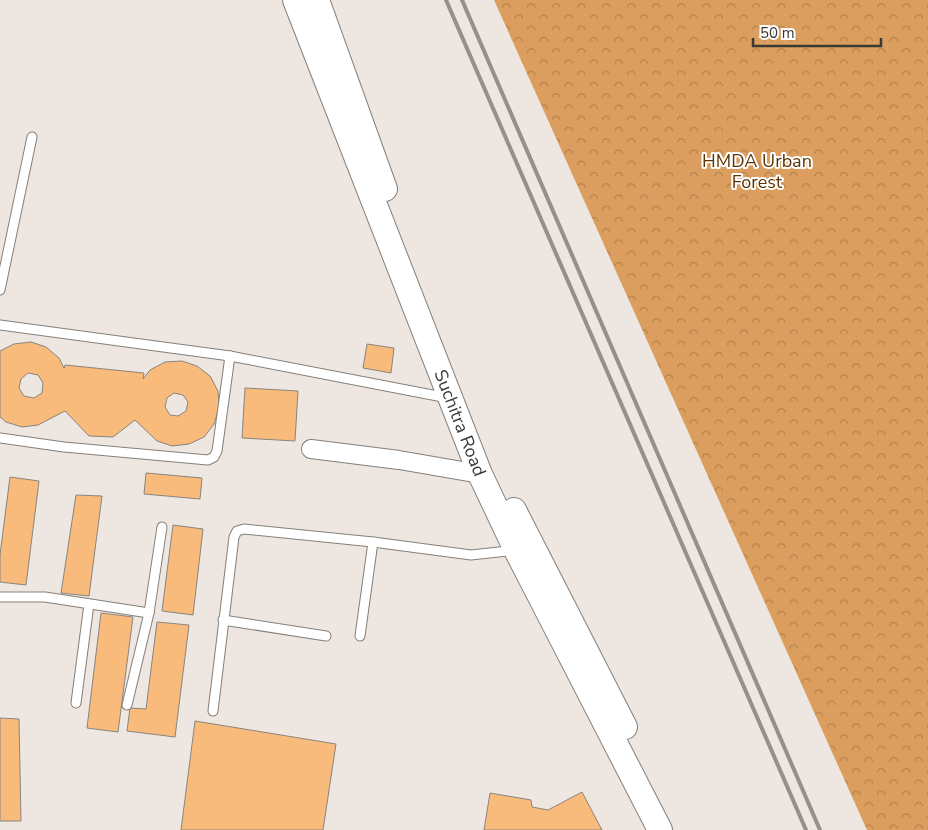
<svg xmlns="http://www.w3.org/2000/svg" width="928" height="830" viewBox="0 0 928 830" font-family="'Nunito Sans',sans-serif">
  <style>
    .forest { fill: url(#forest-crowns) }
    .building { fill: #f8bb7b; stroke: #8a847e; fill-rule: evenodd }
    .lines { fill: none; stroke-linecap: round; stroke-linejoin: round }
    .service-casing { stroke: #857f79; stroke-width: 11 }
    .minor-casing { stroke: #857f79; stroke-width: 20 }
    .secondary-casing { stroke: #857f79; stroke-width: 26 }
    .service { stroke: #fff; stroke-width: 9 }
    .minor { stroke: #fff; stroke-width: 18 }
    .secondary { stroke: #fff; stroke-width: 24 }
    .rail { stroke: #95908c; stroke-width: 4 }
    .labels { text-anchor: middle; dominant-baseline: central; stroke-width: 4; stroke-linejoin: round; paint-order: stroke }
    .park-label { font-size: 18px; fill: #5d3500; stroke: #fff }
    .street-label { font-size: 18px; fill: #3b3936; stroke: #fff }
  </style>
  <defs>
    <pattern id="forest-crowns" width="20" height="18" patternUnits="userSpaceOnUse" patternTransform="scale(1.25)"><rect width="20" height="18" fill="#db9e5f"/><path d="M2 6a3 3 0 1 1 6 0M12 15a3 3 0 1 1 6 0" fill="none" stroke="#b3824f"/></pattern>
  </defs>
  <rect width="100%" height="100%" fill="#eee7e1"/>
  <polygon class="forest" points="494,0 928,0 928,830 867,830"/>
  <g class="building">
    <path d="M31,342l15,5 13,11 5,10 1,-3 79,8 -1,6 7,-9 15,-8 17,-1 15,5 13,10 8,15 1,17 -5,16 -10,13 -15,7 -17,2 -15,-5 -22,-21 -22,17 -24,-1 -24,-25 -27,14 -16,2 -16,-5 -6,-5v-66l14,-7zM28,373l10,2 5,8 -1,10 -8,5 -10,-2 -5,-8 2,-9zM174,393l9,2 5,7 -2,9 -8,5 -8,-1 -5,-8 2,-9z"/>
    <polygon points="367,344 394,348 391,373 363,368"/>
    <polygon points="245,388 298,391 295,441 242,438"/>
    <polygon points="146,473 202,478 200,499 144,494"/>
    <polygon points="10,477 39,481 26,585 0,582 0,555"/>
    <polygon points="76,495 102,496 89,596 61,593"/>
    <polygon points="173,525 203,529 193,615 162,611"/>
    <polygon points="101,613 133,617 118,732 87,728"/>
    <polygon points="157,622 189,625 175,737 127,731 130,708 146,709"/>
    <polygon points="0,718 19,719 21,821 0,821"/>
    <polygon points="195,721 336,744 323,830 181,830"/>
    <polygon points="582,792 602,830 484,830 490,793 531,800 532,807 548,810"/>
  </g>
  <g class="lines">
    <defs>
      <g id="service">
        <polyline points="0,290 32,137"/>
        <polyline points="0,325 230,356 448,398"/>
        <polyline points="0,438 64,447 208,460 214,457 217,451 230,356"/>
        <polyline points="0,597 45,597 149,613"/>
        <polyline points="223,620 326,636"/>
        <polyline points="360,636 373,542"/>
        <polyline points="76,703 89,604"/>
        <polyline points="127,705 149,613 162,527"/>
        <polyline points="213,711 234,537 237,531 244,529 373,542 471,555 516,550"/>
      </g>
      <polyline id="minor" points="311,449 399,460 480,474"/>
      <g id="secondary">
        <path id="s1" d="M295,0l185,474 36,76 144,280"/>
        <polyline points="317,0 385,189"/>
        <polyline points="514,510 625,727"/>
      </g>
    </defs>
    <use href="#service" class="service-casing"/>
    <use href="#minor" class="minor-casing"/>
    <use href="#secondary" class="secondary-casing"/>
    <use href="#service" class="service"/>
    <use href="#minor" class="minor"/>
    <use href="#secondary" class="secondary"/>
    <g class="rail">
      <polyline points="446,0 806,830"/>
      <polyline points="462,0 820,830"/>
    </g>
  </g>
  <g class="labels">
    <g class="park-label">
      <text x="757" y="161">HMDA Urban<tspan x="757" dy="21">Forest</tspan></text>
    </g>
    <g class="street-label">
      <text stroke="none"><textPath href="#s1" startOffset="454">Suchitra Road</textPath></text>
    </g>
  </g>
  <path d="M753 38v8h128v-8" fill="none" stroke="#3b3936" stroke-width="2.5"/>
  <text x="760" y="38" font-size="15" fill="#3b3936" stroke="#ffffff" stroke-width="4" paint-order="stroke">50 m</text>
</svg>
